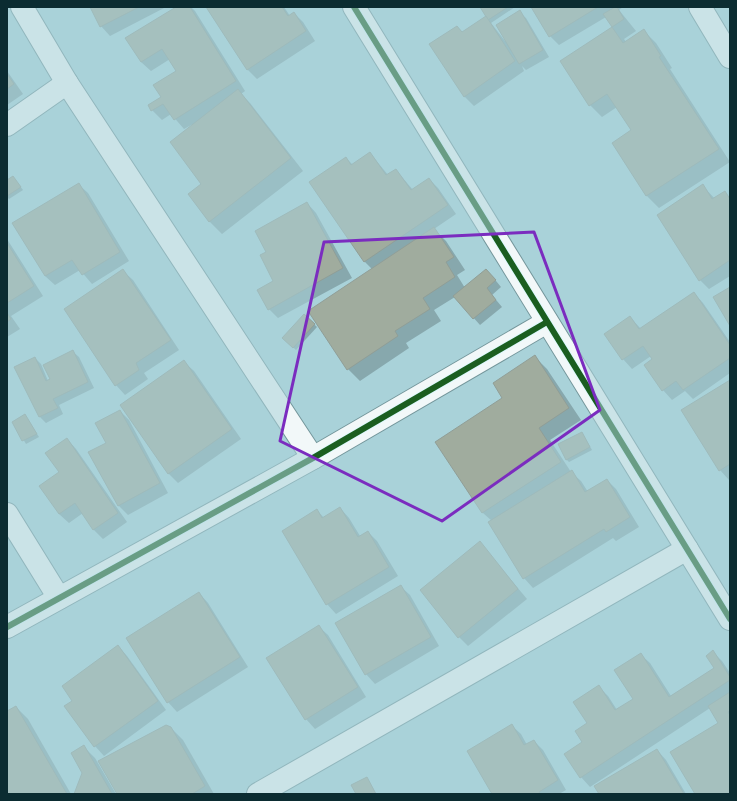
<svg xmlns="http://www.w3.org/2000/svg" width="737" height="801" viewBox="0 0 737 801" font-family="Ubuntu,sans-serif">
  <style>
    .shadow { fill: #0003 }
    .building { fill: #a0ac9e; stroke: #909e97 }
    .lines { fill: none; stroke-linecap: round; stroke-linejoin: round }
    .minor-casing { stroke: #74969b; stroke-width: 24 }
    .minor { stroke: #f2f8f9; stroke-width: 22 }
    .cycleway-casing { stroke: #ddf9fe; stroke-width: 8 }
    .cycleway { stroke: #1b5e20; stroke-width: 6 }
    .marked { fill: none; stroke: #7b2cbf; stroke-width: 3; stroke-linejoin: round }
  </style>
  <rect width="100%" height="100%" fill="#a9d2d9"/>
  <g class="shadow">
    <polygon points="91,7 166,7 110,36 101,26"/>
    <polygon points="178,7 191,7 195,11 245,91 241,94 250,103 303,171 222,234 210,222 189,194 203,184 194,125 193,124 184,129 171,114 162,120 152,110 162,97 177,71 170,59 151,71 141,62"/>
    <polygon points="207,7 284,7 290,16 294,13 303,22 315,41 257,79 248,70"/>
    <polygon points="481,7 515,7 491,23 505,41 519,12 526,18 549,57 526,70 522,66 524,71 474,106 465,97 431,45 457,27 463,33 489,20"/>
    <polygon points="533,7 623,7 619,10 636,31 624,39 626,42 644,31 656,43 672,68 670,69 730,162 659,208 647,196 613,143 632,131 617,107 602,117 590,105 561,61 613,28 606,17 559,45 550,36"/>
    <polygon points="7,71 23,94 7,105"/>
    <polygon points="370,153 388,175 396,170 413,190 429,179 438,188 456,214 434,229 446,241 465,270 457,275 465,288 492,276 501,287 492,295 502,307 480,325 455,297 434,310 441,321 406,343 409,348 360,381 348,369 372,269 365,262 310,183 346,158 353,165"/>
    <polygon points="13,177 23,190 9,199 7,197 7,181"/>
    <polygon points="78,184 88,193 129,261 92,284 80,270 55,285 45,276"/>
    <polygon points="703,186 715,199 725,192 730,198 730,276 709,289 700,280"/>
    <polygon points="307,203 316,213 352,278 278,318 269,309 275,281 268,252"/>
    <polygon points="7,239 43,296 11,316 20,329 7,337"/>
    <polygon points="123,271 133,280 179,350 144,373 148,379 125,395 116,385"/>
    <polygon points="694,293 703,303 730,342 730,373 693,399 685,391 672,400 663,390 651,356 632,369 623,359 630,317 641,329"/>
    <polygon points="304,315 317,327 296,350 283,338"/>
    <polygon points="72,351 79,357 94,388 59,405 63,414 46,423 40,417 16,367 35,358 41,364 48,381"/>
    <polygon points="535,357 547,369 581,420 550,440 571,472 581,481 588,492 607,480 616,489 639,527 616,541 613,538 533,588 524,578 492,521 483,513 437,442 503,398"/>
    <polygon points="184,362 194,371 241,439 178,483 169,474 121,405"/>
    <polygon points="730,381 730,479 729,480 720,470"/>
    <polygon points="120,411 129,420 168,493 128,515 119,506 107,443"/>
    <polygon points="25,415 39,437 26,444 13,422"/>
    <polygon points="582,433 592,450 569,462 566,459"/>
    <polygon points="67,439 76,449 127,522 103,539 94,530 83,513 69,523 59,514 60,472"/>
    <polygon points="340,508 349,518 360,536 368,532 377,541 398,576 336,614 327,604 317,510 324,518"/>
    <polygon points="480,543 527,599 468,646 459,637"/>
    <polygon points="400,586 410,595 439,646 375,684 366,674"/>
    <polygon points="199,593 208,603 248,667 177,712 168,702"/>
    <polygon points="318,626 328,635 366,697 315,729 306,719 268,658"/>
    <polygon points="118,646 127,656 166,710 104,756 95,746"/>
    <polygon points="713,652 722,661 730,673 730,794 696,794 719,723 710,708 590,787 581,777 583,742 599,687 608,696 617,710 634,699 640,654 650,663 671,696 715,668"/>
    <polygon points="16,707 28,719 71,794 7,794 7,712"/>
    <polygon points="511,725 521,734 527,745 534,741 543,750 566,790 559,794 494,794"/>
    <polygon points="170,727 183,740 214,794 118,794"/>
    <polygon points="83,746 95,758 116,794 75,794 83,773"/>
    <polygon points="657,750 666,760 686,794 600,794"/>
  </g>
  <g class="building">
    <polygon points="90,7 139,7 100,27"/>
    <polygon points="176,7 190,7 236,81 174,120 163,104 151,111 148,105 161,97 153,85 176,71 162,49 141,62 125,38"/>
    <polygon points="206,7 282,7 288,16 294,12 306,31 247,70"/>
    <polygon points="480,7 508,7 488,20"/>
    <polygon points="531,7 598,7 549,37"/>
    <polygon points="615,7 617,7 624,19 612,27 623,43 644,29 661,56 659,57 719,149 646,196 612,143 631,130 607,94 589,106 560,61 612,27 603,14"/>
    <polygon points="520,10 543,50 519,64 496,25"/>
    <polygon points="486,16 515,61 464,97 429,44 457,26 462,32"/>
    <polygon points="7,74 14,84 7,89"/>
    <polygon points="238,89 291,158 209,222 188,194 201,184 170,142"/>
    <polygon points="370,152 386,175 396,169 411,190 429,178 448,205 364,262 309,182 346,157 351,165"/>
    <polygon points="13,176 21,187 7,196 7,180"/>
    <polygon points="79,183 120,252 82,275 72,260 45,276 12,223"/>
    <polygon points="703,184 712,199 725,191 730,199 730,260 699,281 657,215"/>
    <polygon points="307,202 343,268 268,310 257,290 273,281 260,255 266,252 255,231"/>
    <polygon points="434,227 454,257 446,262 455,277 423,298 430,309 395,331 398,336 347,370 308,311"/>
    <polygon points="7,243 34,286 7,303"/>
    <polygon points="123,269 171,340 136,363 139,370 115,386 64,309"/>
    <polygon points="486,269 496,280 487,288 496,300 473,319 453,296"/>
    <polygon points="730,287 730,326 713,297"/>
    <polygon points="694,292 730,345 730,358 683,390 676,381 662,391 644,365 652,359 643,346 622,360 604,334 630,316 639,329"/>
    <polygon points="7,313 11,319 7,322"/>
    <polygon points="304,314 315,324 293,348 282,338"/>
    <polygon points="73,350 88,382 53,399 58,408 39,417 14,367 35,357 46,381 50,379 43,365"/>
    <polygon points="535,355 569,408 539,428 561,462 482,513 435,442 502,398 493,383"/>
    <polygon points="184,360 232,429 168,474 120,405"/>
    <polygon points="730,380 730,464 719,471 681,410"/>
    <polygon points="120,410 160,483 118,506 88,452 106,443 95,423"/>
    <polygon points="25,414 37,434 22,441 12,422"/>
    <polygon points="582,432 590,447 566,460 558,444"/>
    <polygon points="67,438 118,513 93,530 75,503 59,514 39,486 59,472 45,453"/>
    <polygon points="572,470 585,492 607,479 630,517 606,532 604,529 523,579 488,522"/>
    <polygon points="340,507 358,537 368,531 389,567 326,605 282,531 317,509 322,518"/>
    <polygon points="480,541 518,589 458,638 420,590"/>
    <polygon points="401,585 431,637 365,675 335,623"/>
    <polygon points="199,592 240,657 167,703 126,638"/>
    <polygon points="319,625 358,687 305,720 266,658"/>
    <polygon points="118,645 158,701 94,747 64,706 72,701 62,686"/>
    <polygon points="713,650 730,677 730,680 580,778 564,754 582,742 575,731 587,723 573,702 599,685 615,710 633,699 614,670 641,653 669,697 714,668 706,656"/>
    <polygon points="730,692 730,710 728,712 730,715 730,794 695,794 670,752 718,723 708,706"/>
    <polygon points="16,706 67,794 7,794 7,711"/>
    <polygon points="512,724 524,745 534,740 558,780 539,792 540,794 492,794 467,751"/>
    <polygon points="166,725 171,727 205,786 192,794 117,794 98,761"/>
    <polygon points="84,745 112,794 74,794 82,773 71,753"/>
    <polygon points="657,749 684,794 599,794 594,786"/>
    <polygon points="367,777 376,794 356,794 351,785"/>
  </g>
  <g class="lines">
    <defs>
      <g id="minor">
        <polyline points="22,7 67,83 313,458"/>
        <polyline points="354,7 730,619"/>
        <polyline points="700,7 730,57"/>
        <polyline points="7,125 67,83"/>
        <polyline points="7,514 59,598"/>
        <polyline points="7,627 313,458 547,322"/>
        <polyline points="258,794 687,549"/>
      </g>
    </defs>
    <use href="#minor" class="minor-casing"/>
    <use href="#minor" class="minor"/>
    <defs>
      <g id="cycleway">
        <polyline points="354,7 730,619"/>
        <polyline points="7,627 313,458 547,322"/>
      </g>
    </defs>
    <use href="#cycleway" class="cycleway-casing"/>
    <use href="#cycleway" class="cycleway"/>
  </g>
  <path d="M0 0H737V801H0ZM534,232l66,178 -158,111 -162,-80 44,-199z" fill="#a9d2d9" fill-opacity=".55" fill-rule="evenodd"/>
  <path class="marked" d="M534,232l66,178 -158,111 -162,-80 44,-199z"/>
  <rect width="737" height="801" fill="none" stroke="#0b2c31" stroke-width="16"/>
</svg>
